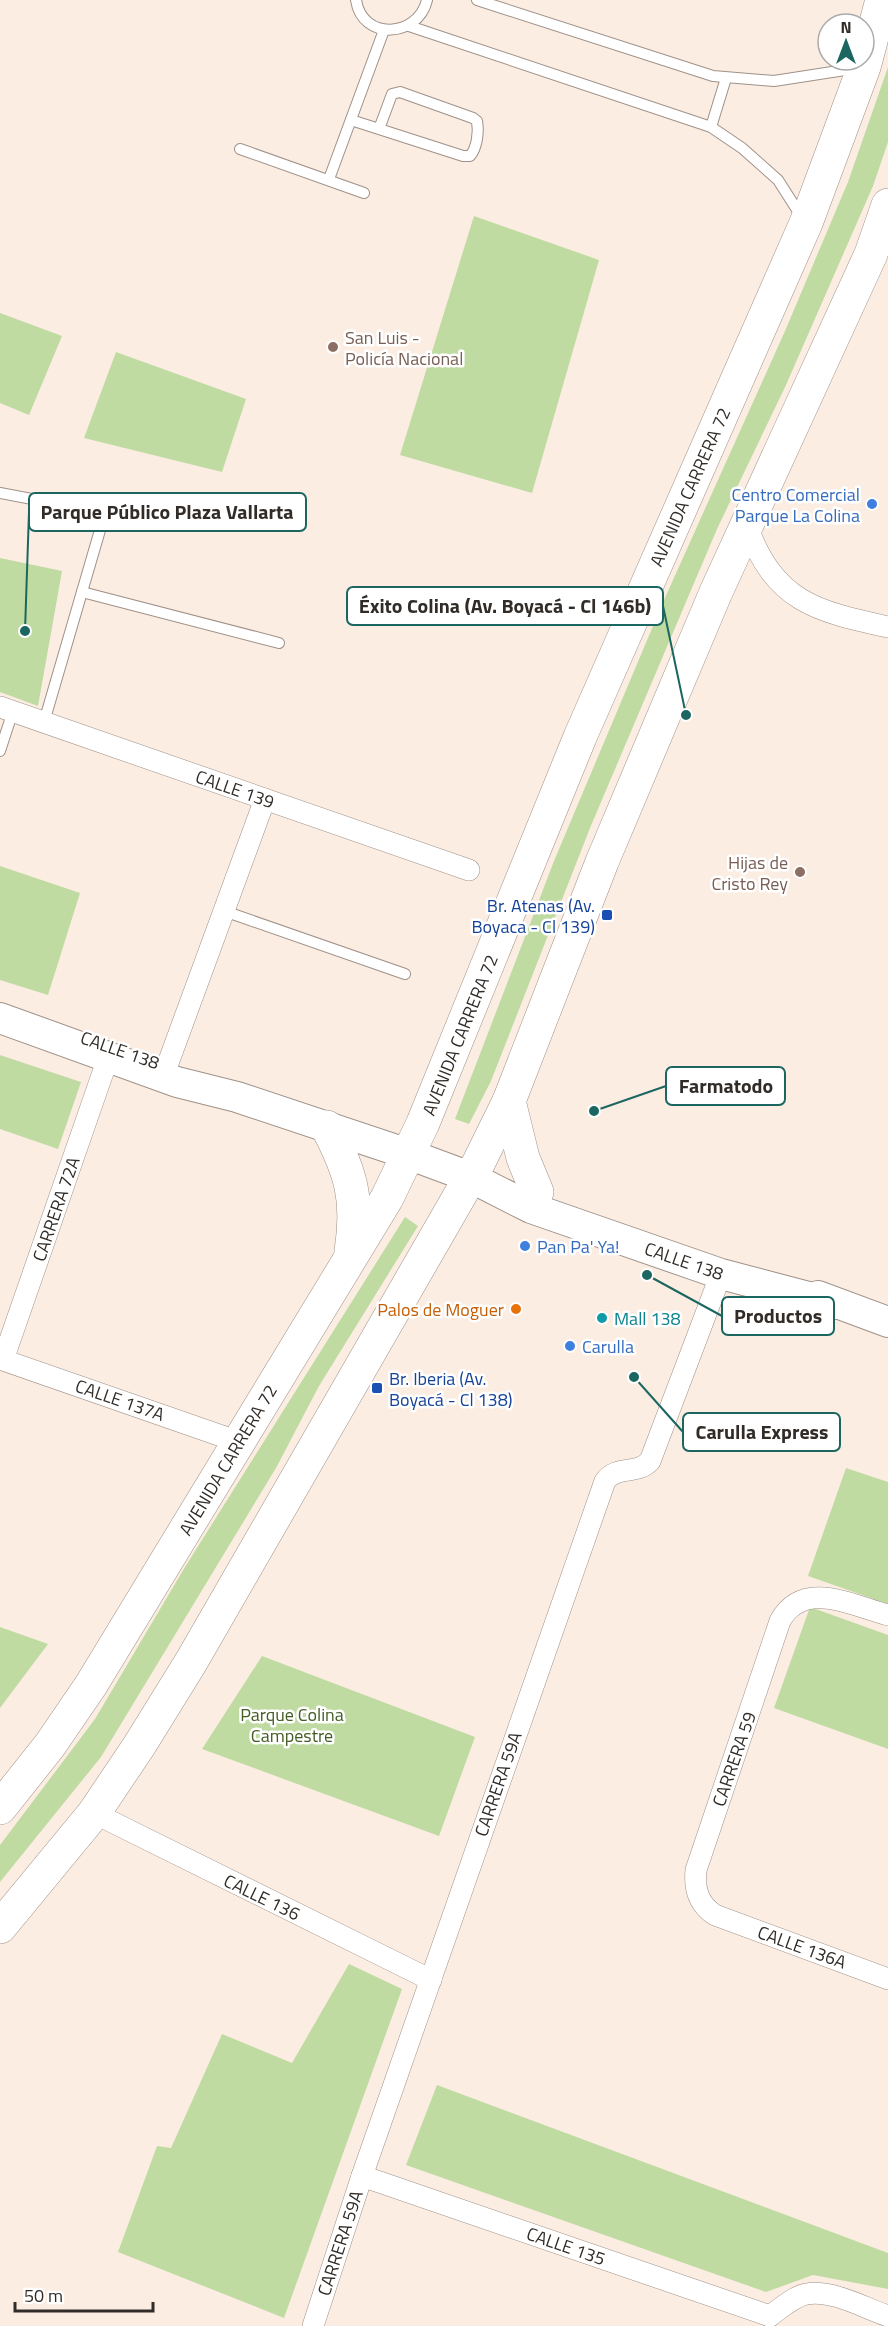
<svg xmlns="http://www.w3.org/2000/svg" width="888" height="2326" viewBox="0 0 888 2326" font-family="'Titillium Web',sans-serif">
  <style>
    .green { fill: #bfdba2 }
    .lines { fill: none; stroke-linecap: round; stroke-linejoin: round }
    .service-casing { stroke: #9f9188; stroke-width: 12 }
    .minor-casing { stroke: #9f9188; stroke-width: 22 }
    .secondary-casing { stroke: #9f9188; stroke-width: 32 }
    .trunk-casing { stroke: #9f9188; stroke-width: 34 }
    .service { stroke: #fff; stroke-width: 10 }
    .minor { stroke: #fff; stroke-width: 21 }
    .secondary { stroke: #fff; stroke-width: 30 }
    .trunk { stroke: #fff; stroke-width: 33 }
    .education-dot { fill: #8d6e63; stroke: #fff; stroke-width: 2 }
    .shop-dot { fill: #3f7fe0; stroke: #fff; stroke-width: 2 }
    .transit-dot { fill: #1a4fb4; stroke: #fff; stroke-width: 2 }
    .food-dot { fill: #e8710a; stroke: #fff; stroke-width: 2 }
    .culture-dot { fill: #0f9aa8; stroke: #fff; stroke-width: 2 }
    .labels { text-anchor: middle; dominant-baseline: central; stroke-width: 5; stroke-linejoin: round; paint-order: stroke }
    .education-label { font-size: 18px; fill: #785e54; stroke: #fff; text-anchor: start }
    .street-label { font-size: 18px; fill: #312c28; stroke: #fff }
    .shop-label { font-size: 18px; fill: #366cbe; stroke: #fff; text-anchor: start }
    .transit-label { font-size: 18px; fill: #164399; stroke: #fff; text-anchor: end }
    .food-label { font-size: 18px; fill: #c56008; stroke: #fff; text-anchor: end }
    .culture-label { font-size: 18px; fill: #0d838f; stroke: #fff; text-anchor: start }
    .park-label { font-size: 18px; fill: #435c22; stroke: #fff }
    .leader { fill: none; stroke: #1b6660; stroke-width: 2 }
    .callout-dot { fill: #1b6660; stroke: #fff; stroke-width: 2 }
    .callout { fill: #fff; stroke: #1b6660; stroke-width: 2 }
    .callout-label { font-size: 20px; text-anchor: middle; font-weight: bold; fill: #312c28 }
  </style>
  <rect width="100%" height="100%" fill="#fcede2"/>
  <g class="green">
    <polygon points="888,67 888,142 873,186 786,385 717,529 590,828 491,1081 469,1124 455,1119 554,861 664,600 785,331 848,182"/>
    <polygon points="474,216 599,260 532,493 400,455"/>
    <polygon points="0,313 62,336 29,415 0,403"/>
    <polygon points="116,352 246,399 222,472 84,438"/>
    <polygon points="0,558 62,571 38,706 0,692"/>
    <polygon points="0,866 80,893 48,995 0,980"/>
    <polygon points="0,1055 81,1082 58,1149 0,1129"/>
    <polygon points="405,1217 418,1226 319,1386 276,1468 101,1757 0,1882 0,1845 95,1719 185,1567"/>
    <polygon points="846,1468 888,1482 888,1604 808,1576"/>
    <polygon points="810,1607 888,1635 888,1749 774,1708"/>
    <polygon points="0,1627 48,1644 0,1708"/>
    <polygon points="262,1656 475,1737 439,1836 202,1749"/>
    <polygon points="349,1964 402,1989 284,2318 118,2252 157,2146 171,2148 222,2034 292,2063"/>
    <polygon points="437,2085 888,2253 888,2289 813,2275 766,2292 406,2165"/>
  </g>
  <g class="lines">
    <defs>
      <g id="service">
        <path d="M356,0c6,41 62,38 71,0"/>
        <polyline points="477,0 713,76 774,81 858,68"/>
        <polyline points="409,26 711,127 742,148 778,180 801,216"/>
        <path d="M351,120l112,36h7c7,-8 9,-24 7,-35l-4,-3 -73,-26 -8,2 -13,35"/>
        <polyline points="711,127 726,78"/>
        <polyline points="240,149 364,193"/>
        <polyline points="329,179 384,30"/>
        <polyline points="0,493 105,513"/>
        <polyline points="82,592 279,643"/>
        <polyline points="44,722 105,513 118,506 181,517"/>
        <polyline points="0,751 13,711"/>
        <polyline points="224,911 405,974"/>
      </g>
      <g id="minor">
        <path d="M747,526c28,76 68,85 141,101"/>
        <polyline points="0,707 469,870"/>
        <polyline points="167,1066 265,799"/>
        <polyline points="0,1359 239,1442"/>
        <polyline points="3,1360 108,1058"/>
        <path d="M888,1615c-37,-10 -85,-36 -108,6l-84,249c-2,19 2,34 19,45l173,64"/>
        <polyline points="94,1813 431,1980"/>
        <polyline points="362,2176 770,2316"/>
        <path d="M770,2316c11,-8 23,-19 36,-22 26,-5 58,14 82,22"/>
        <path d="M313,2326l49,-150 243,-695c12,-16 32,-6 45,-20l71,-187"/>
      </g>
      <g id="secondary">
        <polyline points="0,1018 177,1082 237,1097 408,1154 470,1177 531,1208 721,1274 835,1304"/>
        <polyline points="818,1296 888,1322"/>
      </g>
      <g id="trunk">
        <polyline points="509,1101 523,1158 537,1192"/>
        <path d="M327,1127c24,45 32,73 24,124"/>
        <polyline points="0,1808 50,1745 91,1685 387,1198 423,1123 580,737 806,223 864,67 882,0"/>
        <polyline points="0,1927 94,1813 139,1746 191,1662 478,1164 509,1101 602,862 716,592 871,254 888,205"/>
      </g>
    </defs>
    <use href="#service" class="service-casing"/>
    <use href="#minor" class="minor-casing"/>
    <use href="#secondary" class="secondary-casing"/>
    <use href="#trunk" class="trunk-casing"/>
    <use href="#service" class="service"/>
    <use href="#minor" class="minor"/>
    <use href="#secondary" class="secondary"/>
    <use href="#trunk" class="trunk"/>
  </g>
  <g class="education-dot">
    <circle cx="333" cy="347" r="6"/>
    <circle cx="800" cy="872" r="6"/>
  </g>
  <g class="shop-dot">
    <circle cx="872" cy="504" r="6"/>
    <circle cx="525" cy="1246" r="6"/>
    <circle cx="570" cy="1346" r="6"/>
  </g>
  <g class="transit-dot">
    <rect x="601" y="909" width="12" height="12" rx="3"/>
    <rect x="371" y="1382" width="12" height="12" rx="3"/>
  </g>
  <circle class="food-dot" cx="516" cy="1309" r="6"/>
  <circle class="culture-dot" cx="602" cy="1318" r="6"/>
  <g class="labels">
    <g class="education-label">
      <text x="345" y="337">San Luis -<tspan x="345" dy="21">Policía Nacional</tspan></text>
      <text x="788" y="862" text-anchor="end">Hijas de<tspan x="788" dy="21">Cristo Rey</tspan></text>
    </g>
    <g class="street-label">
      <text transform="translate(690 487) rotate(-66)">AVENIDA CARRERA 72</text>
      <text transform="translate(235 789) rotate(19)">CALLE 139</text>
      <text transform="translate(460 1035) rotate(-68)">AVENIDA CARRERA 72</text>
      <text transform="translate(120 1050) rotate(19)">CALLE 138</text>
      <text transform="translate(56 1209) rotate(-71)">CARRERA 72A</text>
      <text transform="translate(684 1261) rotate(19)">CALLE 138</text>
      <text transform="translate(120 1400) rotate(19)">CALLE 137A</text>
      <text transform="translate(228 1460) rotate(-59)">AVENIDA CARRERA 72</text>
      <text transform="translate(734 1759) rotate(-71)">CARRERA 59</text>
      <text transform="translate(498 1784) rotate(-71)">CARRERA 59A</text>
      <text transform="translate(262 1897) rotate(26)">CALLE 136</text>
      <text transform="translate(802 1947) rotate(20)">CALLE 136A</text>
      <text transform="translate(340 2243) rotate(-72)">CARRERA 59A</text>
      <text transform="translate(566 2246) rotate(19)">CALLE 135</text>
    </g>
    <g class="shop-label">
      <text x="860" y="494" text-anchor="end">Centro Comercial<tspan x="860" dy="21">Parque La Colina</tspan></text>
      <text x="537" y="1246">Pan Pa' Ya!</text>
      <text x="582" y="1346">Carulla</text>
    </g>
    <g class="transit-label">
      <text x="595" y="905">Br. Atenas (Av.<tspan x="595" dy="21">Boyaca - Cl 139)</tspan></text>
      <text x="389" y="1378" text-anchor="start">Br. Iberia (Av.<tspan x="389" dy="21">Boyacá - Cl 138)</tspan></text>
    </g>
    <g class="food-label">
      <text x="504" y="1309">Palos de Moguer</text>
    </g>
    <g class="culture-label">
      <text x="614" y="1318">Mall 138</text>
    </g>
    <g class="park-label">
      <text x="292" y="1714">Parque Colina<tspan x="292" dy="21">Campestre</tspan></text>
    </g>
  </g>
  <path class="leader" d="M25 631L29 512M686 715L663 606M594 1111L666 1086M647 1275L722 1316M634 1377L683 1432"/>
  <g class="callout-dot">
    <circle cx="25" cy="631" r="6"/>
    <circle cx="686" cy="715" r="6"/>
    <circle cx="594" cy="1111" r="6"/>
    <circle cx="647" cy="1275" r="6"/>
    <circle cx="634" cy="1377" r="6"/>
  </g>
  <g class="callout">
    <rect x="29" y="493" width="277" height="38" rx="6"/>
    <rect x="347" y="587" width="316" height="38" rx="6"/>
    <rect x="666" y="1067" width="119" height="38" rx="6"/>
    <rect x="722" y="1297" width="112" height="38" rx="6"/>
    <rect x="683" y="1413" width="157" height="38" rx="6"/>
  </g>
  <g class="callout-label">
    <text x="167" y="519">Parque Público Plaza Vallarta</text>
    <text x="505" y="613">Éxito Colina (Av. Boyacá - Cl 146b)</text>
    <text x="726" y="1093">Farmatodo</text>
    <text x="778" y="1323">Productos</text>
    <text x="762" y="1439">Carulla Express</text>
  </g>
  <g transform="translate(846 42)"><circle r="28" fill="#ffffff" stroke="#adaba9" stroke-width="1.5"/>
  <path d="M0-4.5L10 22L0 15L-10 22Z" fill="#1b6660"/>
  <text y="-9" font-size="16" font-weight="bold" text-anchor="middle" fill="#312c28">N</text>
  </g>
  <path d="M15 2302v9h138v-9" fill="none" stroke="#312c28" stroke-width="3"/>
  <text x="24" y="2302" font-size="18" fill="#312c28" stroke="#ffffff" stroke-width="4.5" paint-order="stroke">50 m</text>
</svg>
